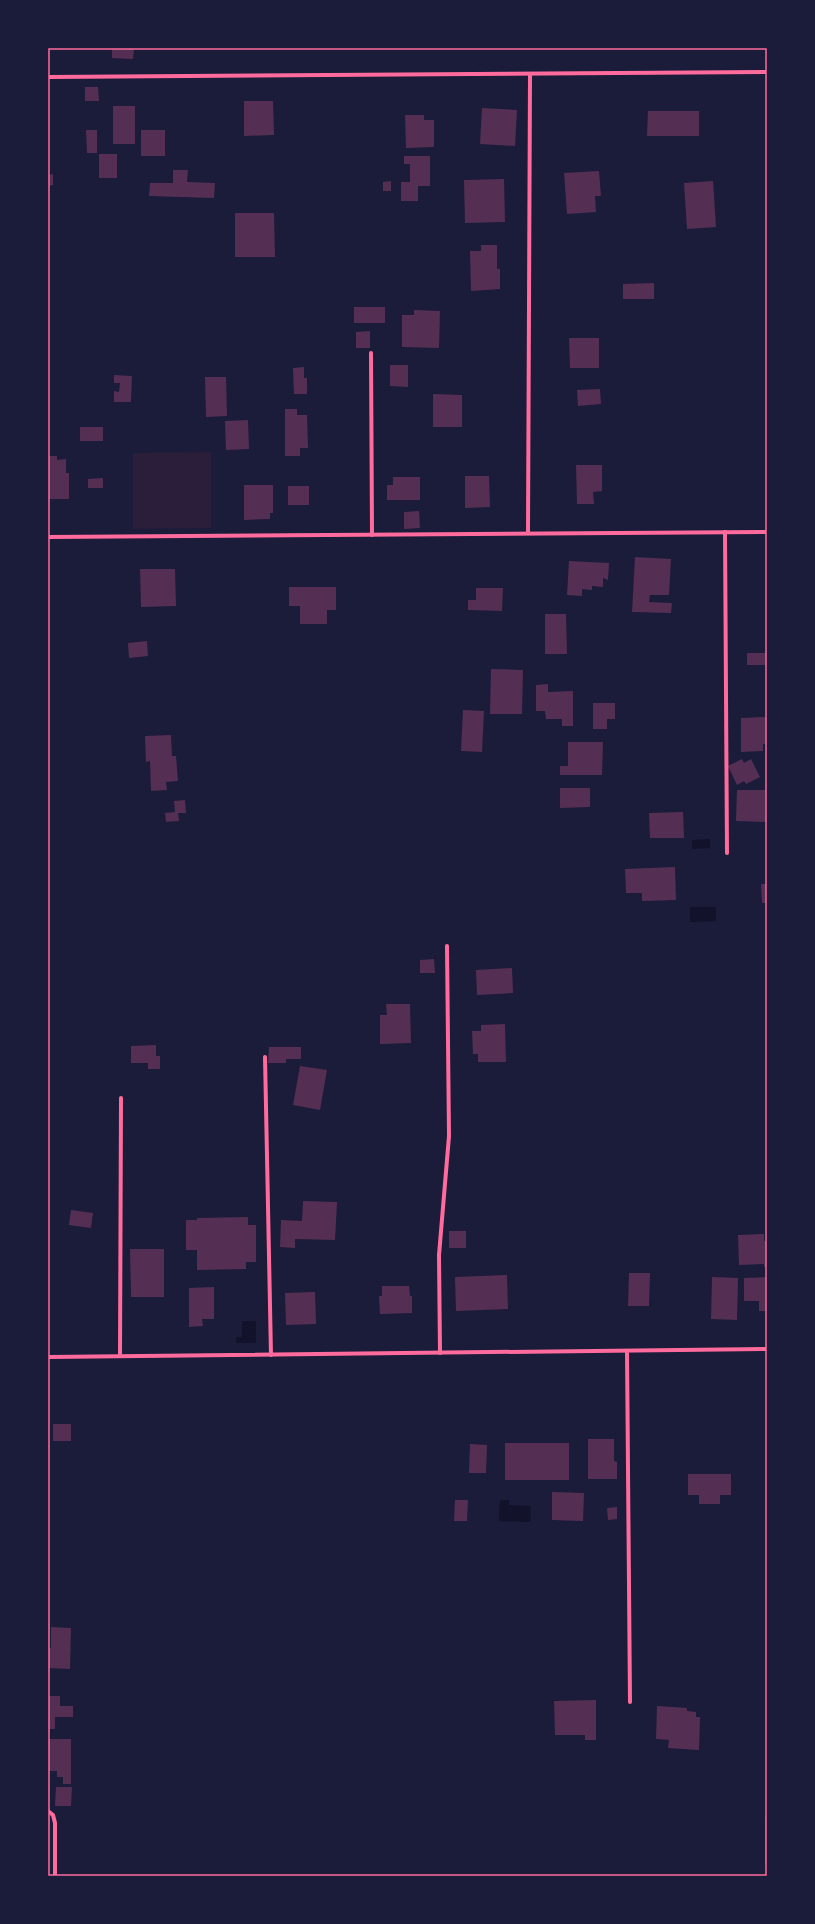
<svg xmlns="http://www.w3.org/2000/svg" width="815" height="1924" viewBox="0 0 815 1924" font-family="Barlow,sans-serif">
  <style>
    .green { fill: #2a1e3b }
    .water { fill: #12122b }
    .building { fill: #542f53 }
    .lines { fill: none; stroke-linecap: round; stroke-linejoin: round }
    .minor { stroke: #ff6b9d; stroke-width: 4 }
    .neatline { fill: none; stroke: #ff6b9d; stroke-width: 1.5 }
  </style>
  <rect width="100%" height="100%" fill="#1b1b3a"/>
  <polygon class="green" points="211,452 211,528 133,529 133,453"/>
  <g class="water">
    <polygon points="710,839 710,848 692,849 692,840"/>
    <polygon points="690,907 716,907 716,921 690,922"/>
    <polygon points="242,1321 256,1321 256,1343 236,1343 236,1337 242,1337"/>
    <polygon points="500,1500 509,1500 509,1505 531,1506 530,1522 499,1521"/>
  </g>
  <g class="building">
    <polygon points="112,48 134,48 133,59 112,58"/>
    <polygon points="85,87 98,87 99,101 85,101"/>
    <polygon points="244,101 273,101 274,135 244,136"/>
    <rect x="113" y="106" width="22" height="38"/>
    <polygon points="482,108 517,110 515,146 480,144"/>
    <polygon points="648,111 699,111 699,136 647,136"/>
    <polygon points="405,115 424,115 424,120 434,120 434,147 406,148"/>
    <polygon points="86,130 97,130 97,153 87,153"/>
    <rect x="141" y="130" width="24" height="26"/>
    <rect x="99" y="154" width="18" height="24"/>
    <polygon points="404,156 430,156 430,186 418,186 418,201 401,201 401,182 410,182 410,164 404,164"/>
    <polygon points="173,170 188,170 187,182 215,183 214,198 149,196 150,183 173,183"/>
    <polygon points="599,171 601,196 595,196 596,212 567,214 564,173"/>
    <polygon points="53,174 53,185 48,186 48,175"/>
    <polygon points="504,179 505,222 465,223 464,180"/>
    <polygon points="391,181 391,191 383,191 383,182"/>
    <polygon points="713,181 716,227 687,229 684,183"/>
    <polygon points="235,213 274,213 275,257 235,257"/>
    <polygon points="481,245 497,245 497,269 500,269 500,289 471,291 470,251 481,251"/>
    <polygon points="654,283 654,299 623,299 623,284"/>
    <rect x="354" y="307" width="31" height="16"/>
    <polygon points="414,310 440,311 439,348 402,347 402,315 414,315"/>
    <polygon points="370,331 370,348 356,348 356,332"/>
    <polygon points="569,338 599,338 599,368 570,368"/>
    <polygon points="390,365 408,365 408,387 390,386"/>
    <polygon points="304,367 304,378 307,378 307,394 294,394 293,368"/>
    <polygon points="114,375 132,376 131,402 114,402 114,391 119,392 120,383 114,383"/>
    <polygon points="205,377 226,377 227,416 206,417"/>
    <polygon points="600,389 601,404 578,406 577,390"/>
    <polygon points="433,394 462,395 462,427 433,427"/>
    <polygon points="285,409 297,409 297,415 307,415 308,448 300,448 300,456 285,456"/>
    <polygon points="248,420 249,449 226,450 225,421"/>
    <rect x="80" y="427" width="23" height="14"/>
    <polygon points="48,456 57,456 57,460 66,459 66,473 69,473 69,499 48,499"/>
    <polygon points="576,465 602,465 602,491 593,492 594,504 577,504"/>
    <polygon points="465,476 489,476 490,507 465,508"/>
    <polygon points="393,477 420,477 420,500 387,500 387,485 393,485"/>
    <polygon points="103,478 103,488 88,488 88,479"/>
    <polygon points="244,485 273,485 273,513 270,513 270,519 244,520"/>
    <rect x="288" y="486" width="21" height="19"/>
    <polygon points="419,511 420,528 404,529 404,512"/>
    <polygon points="635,557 671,559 669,595 650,595 649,602 672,603 671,613 632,612"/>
    <polygon points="569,561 609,563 608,580 603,578 603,587 592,586 592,590 582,589 582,596 567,595"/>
    <polygon points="140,569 175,569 176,606 141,607"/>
    <polygon points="289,587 336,587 336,610 327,610 327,624 300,624 300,606 289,606"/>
    <polygon points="476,588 503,588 502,611 468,610 468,600 476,600"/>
    <polygon points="545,614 566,614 567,654 545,654"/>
    <polygon points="147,641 148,656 129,658 128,643"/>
    <rect x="747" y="653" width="20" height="12"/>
    <polygon points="491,669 523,670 522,714 490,714"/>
    <polygon points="548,684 548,692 573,691 573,726 562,726 562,719 546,719 545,711 536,711 536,685"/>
    <polygon points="593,703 615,703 615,719 607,719 607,729 593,729"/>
    <polygon points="463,710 484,711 482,752 461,751"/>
    <polygon points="767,717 767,744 763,744 763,751 741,752 741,718"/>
    <polygon points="171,735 172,756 176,756 178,781 166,782 167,790 151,791 150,761 146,762 145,736"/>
    <polygon points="568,742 603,742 602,775 560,775 560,766 568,766"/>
    <polygon points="742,759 744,763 751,759 760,777 746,784 744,781 737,785 728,766"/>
    <polygon points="560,788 590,788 590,807 560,808"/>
    <polygon points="737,790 767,790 767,822 736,821"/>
    <polygon points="185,800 186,813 178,813 179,821 166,822 165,813 175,812 174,801"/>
    <polygon points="683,812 684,838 650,838 649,813"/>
    <polygon points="675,867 676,900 642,901 642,893 626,893 625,869"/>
    <polygon points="761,884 767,884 767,903 762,903"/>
    <polygon points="434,959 435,973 420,973 420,960"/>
    <polygon points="512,968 513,993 477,995 476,970"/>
    <polygon points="386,1004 410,1004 411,1043 380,1044 380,1015 387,1015"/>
    <polygon points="505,1024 506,1062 478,1062 478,1054 473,1054 472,1031 481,1031 481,1025"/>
    <polygon points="156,1045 156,1056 160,1056 160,1069 148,1069 148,1063 131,1063 131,1046"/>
    <polygon points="269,1047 301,1047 301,1059 286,1059 286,1063 268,1063"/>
    <polygon points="300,1066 327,1070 320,1110 293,1105"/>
    <polygon points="303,1201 337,1202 335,1240 295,1239 295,1248 280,1247 281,1220 302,1221"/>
    <polygon points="71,1210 93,1213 91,1228 69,1225"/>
    <polygon points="248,1217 248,1225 256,1225 256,1262 246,1262 246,1269 197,1270 197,1250 186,1250 186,1220 197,1220 197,1218"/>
    <rect x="449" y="1231" width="17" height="17"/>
    <polygon points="764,1234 764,1241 767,1241 767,1267 764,1267 764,1264 739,1265 738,1235"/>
    <polygon points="130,1249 164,1249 164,1297 131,1297"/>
    <polygon points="629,1273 650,1273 649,1306 628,1306"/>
    <polygon points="507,1275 508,1309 456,1311 455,1277"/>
    <polygon points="712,1277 738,1278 737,1320 711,1319"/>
    <polygon points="767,1277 767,1311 759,1311 759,1301 744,1301 744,1278"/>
    <polygon points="382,1286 409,1286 410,1296 412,1296 412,1313 380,1314 379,1296 382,1296"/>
    <polygon points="214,1287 214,1319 202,1319 203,1326 189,1327 189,1288"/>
    <polygon points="315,1292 316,1324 286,1325 285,1293"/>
    <rect x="53" y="1424" width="18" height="17"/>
    <polygon points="588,1439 614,1439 614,1461 617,1462 617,1479 588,1479"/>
    <rect x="505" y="1443" width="64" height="37"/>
    <polygon points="470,1444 487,1445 486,1473 469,1473"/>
    <polygon points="688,1474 731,1474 731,1495 720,1495 720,1504 699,1504 699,1495 688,1495"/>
    <polygon points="552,1492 584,1493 583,1521 552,1520"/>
    <polygon points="455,1500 468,1500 467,1521 454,1521"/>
    <polygon points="617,1507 617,1519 608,1520 607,1508"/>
    <polygon points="51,1627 71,1628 70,1669 48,1668 48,1648 51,1648"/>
    <polygon points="49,1696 60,1696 60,1706 73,1706 73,1717 55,1717 55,1729 49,1729"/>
    <polygon points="596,1700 596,1740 585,1740 585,1735 555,1735 554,1701"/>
    <polygon points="657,1706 687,1708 687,1711 696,1712 696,1717 700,1717 699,1750 668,1748 669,1740 656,1739"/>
    <polygon points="49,1739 71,1739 71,1784 63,1784 63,1777 57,1777 57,1771 49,1771"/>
    <polygon points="56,1787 72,1787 71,1806 55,1806"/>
    <rect x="765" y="1817" width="2" height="47"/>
  </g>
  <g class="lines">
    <g class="minor">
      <polyline points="48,77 767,72"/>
      <polyline points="371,353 372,535"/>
      <polyline points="725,532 727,853"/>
      <polyline points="528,533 530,74"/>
      <polyline points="48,537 767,532"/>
      <polyline points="265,1057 271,1355"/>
      <polyline points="627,1351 630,1702"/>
      <polyline points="440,1353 439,1255 449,1136 447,946"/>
      <polyline points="120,1356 121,1098"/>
      <polyline points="48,1357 767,1349"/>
      <polyline points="48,1811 53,1815 55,1823 55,1876"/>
    </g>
  </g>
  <rect width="815" height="1924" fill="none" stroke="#1b1b3a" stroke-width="98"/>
  <rect x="49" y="49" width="717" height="1826" class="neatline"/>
</svg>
